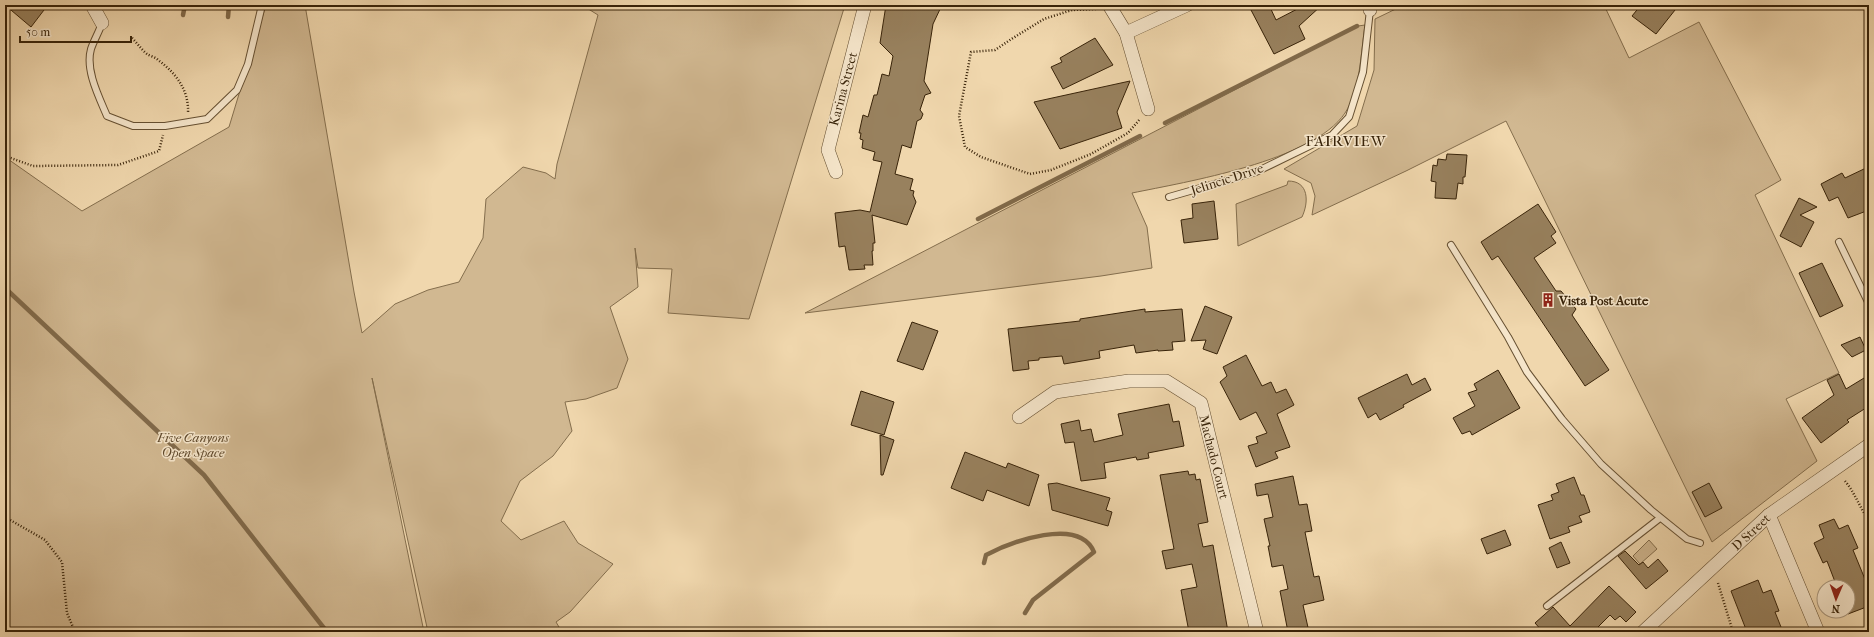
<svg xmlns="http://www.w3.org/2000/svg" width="1874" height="637" viewBox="0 0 1874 637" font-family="'IM FELL French Canon',serif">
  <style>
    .green { fill: #d1b891; stroke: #846e4d }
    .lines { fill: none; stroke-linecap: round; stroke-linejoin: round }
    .stream { stroke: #816a4a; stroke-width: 4.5 }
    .building { fill: #98815e; stroke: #382309 }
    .lane-casing { stroke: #665032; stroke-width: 8 }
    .street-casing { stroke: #665032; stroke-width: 14 }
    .path { stroke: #382309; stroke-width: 2.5; stroke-dasharray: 1 2; stroke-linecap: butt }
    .lane { stroke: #f5e5ca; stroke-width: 6 }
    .street { stroke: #f5e5ca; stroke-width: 13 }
    .labels { text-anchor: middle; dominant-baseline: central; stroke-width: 3; stroke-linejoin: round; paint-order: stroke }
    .street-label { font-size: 13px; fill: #382309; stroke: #f5e5ca }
    .poi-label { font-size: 13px; font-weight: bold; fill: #382309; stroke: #f5e5ca; text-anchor: start }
    .park-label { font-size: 13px; font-style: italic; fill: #5e482b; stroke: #f5e5ca }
    .quarter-label { font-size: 15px; letter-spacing: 1px; fill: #382309; stroke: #f5e5ca }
  </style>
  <rect width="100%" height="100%" fill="#f0d7ad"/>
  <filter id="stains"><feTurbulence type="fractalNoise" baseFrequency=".005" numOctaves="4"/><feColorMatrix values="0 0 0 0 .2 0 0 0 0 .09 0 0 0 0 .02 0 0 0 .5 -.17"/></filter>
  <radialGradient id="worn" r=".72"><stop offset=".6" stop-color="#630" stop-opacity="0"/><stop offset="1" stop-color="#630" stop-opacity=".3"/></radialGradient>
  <g class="green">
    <polygon points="266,5 305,5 354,292 362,333 395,304 428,290 459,282 483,238 486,199 523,167 546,173 555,179 557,164 598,15 582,5 845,5 749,319 668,313 672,269 638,268 635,248 638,287 610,307 628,359 617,388 586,399 565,402 572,431 553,456 520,481 501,521 521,540 564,521 578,543 613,564 570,612 556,622 562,632 428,632 372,378 424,632 17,632 5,625 5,157 82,211 229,127"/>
    <polygon points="1404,5 1604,5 1629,58 1699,22 1781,180 1755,195 1839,373 1786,399 1817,461 1712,542 1506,121 1406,171 1312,215 1315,196 1311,183 1284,169 1357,126 1374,70 1375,19"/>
    <path d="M1365,25c-4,27 -5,66 -20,88 -32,48 -159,69 -213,80l15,34 5,41 -51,8 -296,37 553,-287z"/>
    <path d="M1288,181c21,0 21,21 14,36l-64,29 -2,-42 51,-19z"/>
    <polygon points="1649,540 1657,549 1640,564 1633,556"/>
  </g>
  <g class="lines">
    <g class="stream">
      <polyline points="183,15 185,5"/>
      <polyline points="228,17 229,5"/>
      <polyline points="1165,123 1357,26"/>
      <polyline points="978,219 1140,136"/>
      <polyline points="5,288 204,475 327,632"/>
      <path d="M984,563l2,-8c25,-13 93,-39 108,-3l-61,48 -8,13"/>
    </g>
  </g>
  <g class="building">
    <polygon points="5,5 38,5 44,10 31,27"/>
    <polygon points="886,5 942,5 933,24 924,81 931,93 925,95 920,110 923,114 921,119 917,121 911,148 902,145 895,174 913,179 910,190 914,191 913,195 916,202 907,225 872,215 875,243 873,243 873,251 872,251 873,265 864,265 865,269 849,270 845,246 839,247 835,213 860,210 870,212 882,162 873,160 875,152 862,148 863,140 860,139 861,133 859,133 863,115 868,117 874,95 877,95 882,74 889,76 893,56 880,43"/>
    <polygon points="1261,5 1269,5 1276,20 1305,5 1322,5 1299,26 1305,39 1274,54 1251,10"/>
    <polygon points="1641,5 1679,5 1656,34 1632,16"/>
    <polygon points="1095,38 1113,65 1063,89 1051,67 1062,62 1060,58"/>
    <polygon points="1130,81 1117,112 1122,128 1060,149 1034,102"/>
    <polygon points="1447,154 1467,155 1465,177 1463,177 1463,184 1458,183 1456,199 1435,198 1436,182 1431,181 1433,165 1437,166 1438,159 1446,160"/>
    <polygon points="1866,168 1869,175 1869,210 1848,218 1838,197 1829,201 1821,184 1842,173 1845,178"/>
    <polygon points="1799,198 1817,207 1800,215 1814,222 1801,247 1780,236"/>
    <polygon points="1214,201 1218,239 1184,243 1181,220 1193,218 1192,204"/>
    <polygon points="1538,204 1556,232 1551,236 1556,243 1534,258 1556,291 1561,291 1576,309 1572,315 1609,370 1585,386 1498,256 1492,260 1481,242"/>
    <polygon points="1822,263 1843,306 1820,317 1799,273"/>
    <polygon points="1205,306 1232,317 1217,354 1203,349 1206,340 1191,341"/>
    <polygon points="1145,309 1145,312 1182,309 1185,341 1172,342 1173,350 1158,351 1158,350 1136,353 1134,345 1099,351 1100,358 1064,364 1062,356 1039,358 1039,360 1028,361 1029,369 1013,371 1008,329 1080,321 1080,319"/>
    <polygon points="912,322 938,331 923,370 897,361"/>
    <polygon points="1860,337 1866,350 1852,357 1841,345"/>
    <polygon points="1246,355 1262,386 1271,382 1276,393 1286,389 1294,405 1277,414 1290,447 1275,452 1278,458 1256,467 1248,446 1258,443 1256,437 1267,433 1256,412 1240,420 1220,382 1227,376 1223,367"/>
    <polygon points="1498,370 1520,408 1472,435 1470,431 1462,434 1453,418 1475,406 1468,393 1477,390 1474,384"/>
    <polygon points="1407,374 1412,385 1425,378 1431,390 1403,405 1404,407 1380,420 1376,413 1368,418 1358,398"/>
    <polygon points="1839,374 1846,389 1869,375 1869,406 1847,420 1849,422 1821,443 1802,418 1834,395 1827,380"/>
    <polygon points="861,391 894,402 884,435 851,425"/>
    <polygon points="1169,404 1173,422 1179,421 1184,446 1148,453 1149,458 1137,460 1136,457 1104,463 1106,478 1081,481 1074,442 1065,443 1061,424 1079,420 1081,431 1091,429 1094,442 1123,435 1118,414"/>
    <polygon points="880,435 894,440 883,475 881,475"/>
    <polygon points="965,452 1006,468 1008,463 1039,475 1029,506 987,490 983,501 951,488"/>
    <polygon points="1188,471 1189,475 1195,474 1196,480 1200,479 1208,522 1198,524 1203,547 1213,545 1228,632 1189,632 1181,590 1197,587 1192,564 1166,569 1162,551 1174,549 1160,475"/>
    <polygon points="1293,476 1299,505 1307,504 1312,531 1305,532 1314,577 1319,576 1324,600 1303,605 1309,632 1288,632 1280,591 1288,589 1283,565 1272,567 1268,546 1270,546 1264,519 1273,517 1268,494 1257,496 1255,484"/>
    <polygon points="1574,477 1581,495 1584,495 1590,512 1579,516 1582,522 1568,527 1570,532 1550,539 1538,505 1553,500 1551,495 1559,492 1556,484"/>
    <polygon points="1057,483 1110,498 1106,510 1112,512 1108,526 1052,510 1048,484"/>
    <polygon points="1709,483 1722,508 1705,517 1692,492"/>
    <polygon points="1834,519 1839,529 1848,525 1858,548 1853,550 1869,589 1869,606 1848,614 1848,587 1837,587 1827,561 1823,563 1814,543 1824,538 1819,525"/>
    <polygon points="1505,530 1511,545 1487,554 1481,539"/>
    <polygon points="1561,542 1570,563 1557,568 1549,548"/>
    <polygon points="1625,551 1639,565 1643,562 1648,568 1658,559 1668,571 1646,589 1618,556"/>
    <polygon points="1758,580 1763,593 1771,590 1779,611 1775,612 1783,632 1747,632 1731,591"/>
    <polygon points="1609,586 1636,612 1626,622 1620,616 1615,620 1610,615 1593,632 1543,632 1535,623 1553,607 1570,626"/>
  </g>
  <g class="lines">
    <defs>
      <g id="lane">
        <path d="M102,23c-3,9 -8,17 -11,26 -6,21 8,48 16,67l26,10h32l42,-7 30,-29 11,-26 14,-59"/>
        <polyline points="1169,197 1256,172 1332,135 1349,117 1363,72 1370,10"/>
        <polyline points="1839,242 1869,304"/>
        <polyline points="1451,245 1508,337 1527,372 1562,419 1601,464 1651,510 1687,539 1700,543"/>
        <polyline points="1547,606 1660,518"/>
      </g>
      <g id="street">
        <polyline points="92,5 102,23"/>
        <polyline points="1109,5 1126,33 1148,109"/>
        <polyline points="1370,10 1370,5"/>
        <polyline points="1126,33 1187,5"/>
        <polyline points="836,172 828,150 865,5"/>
        <polyline points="1019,417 1055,392 1129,381 1166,381 1201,403 1257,632"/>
        <polyline points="1769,515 1818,632"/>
        <polyline points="1643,632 1769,515 1869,445"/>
      </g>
    </defs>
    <use href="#lane" class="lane-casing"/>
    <use href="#street" class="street-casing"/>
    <g class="path">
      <polyline points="1096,9 1072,10 1044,19 1013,38 995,50 971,52 959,116 965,147 981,157 1030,174 1051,170 1091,154 1128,133 1140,119"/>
      <path d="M132,38c5,5 9,11 15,16 3,2 8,3 11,6 18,13 31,30 30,53"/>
      <polyline points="5,156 33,166 118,165 159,151 163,135"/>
      <path d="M1845,481c10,12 15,27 24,40"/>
      <polyline points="5,517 45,540 62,562 67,613 75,632"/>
      <polyline points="1718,583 1733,632"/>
    </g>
    <use href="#lane" class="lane"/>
    <use href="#street" class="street"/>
  </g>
  <defs>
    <symbol id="building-bare" viewBox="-9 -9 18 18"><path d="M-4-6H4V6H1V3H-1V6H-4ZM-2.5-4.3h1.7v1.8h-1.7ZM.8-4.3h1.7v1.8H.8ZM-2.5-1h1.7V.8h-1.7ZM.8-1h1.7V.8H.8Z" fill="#8f2418" stroke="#f5e5ca" stroke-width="2.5" paint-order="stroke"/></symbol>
  </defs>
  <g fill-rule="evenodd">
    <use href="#building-bare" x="1538" y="290" width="20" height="20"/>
  </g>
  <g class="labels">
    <g class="street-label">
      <text transform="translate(843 89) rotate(-75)">Karina Street</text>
      <text transform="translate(1227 179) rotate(-18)">Jelincic Drive</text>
      <text transform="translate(1214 457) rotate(76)">Machado Court</text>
      <text transform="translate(1751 532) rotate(-43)">D Street</text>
    </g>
    <g class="poi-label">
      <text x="1559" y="300">Vista Post Acute</text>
    </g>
    <g class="park-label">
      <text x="193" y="437">Five Canyons<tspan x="193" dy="15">Open Space</tspan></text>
    </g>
    <g class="quarter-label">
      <text x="1346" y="141">FAIRVIEW</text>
    </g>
  </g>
  <rect width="1874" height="637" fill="none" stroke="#f0d7ad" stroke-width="20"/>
  <rect x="6" y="6" width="1862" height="625" fill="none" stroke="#382309" stroke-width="2"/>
  <rect x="10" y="10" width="1854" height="617" fill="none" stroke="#382309"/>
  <g transform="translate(1836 599) rotate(182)"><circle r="19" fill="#f5e5ca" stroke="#a9977d"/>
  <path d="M0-3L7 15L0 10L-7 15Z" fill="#8f2418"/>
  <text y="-6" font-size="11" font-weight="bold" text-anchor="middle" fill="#382309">N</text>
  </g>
  <path d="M20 36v6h111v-6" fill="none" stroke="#382309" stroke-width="2"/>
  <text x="26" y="36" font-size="12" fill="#382309" stroke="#f5e5ca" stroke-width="3" paint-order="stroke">50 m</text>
  <rect width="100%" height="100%" filter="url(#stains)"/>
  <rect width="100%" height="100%" fill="url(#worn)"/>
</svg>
